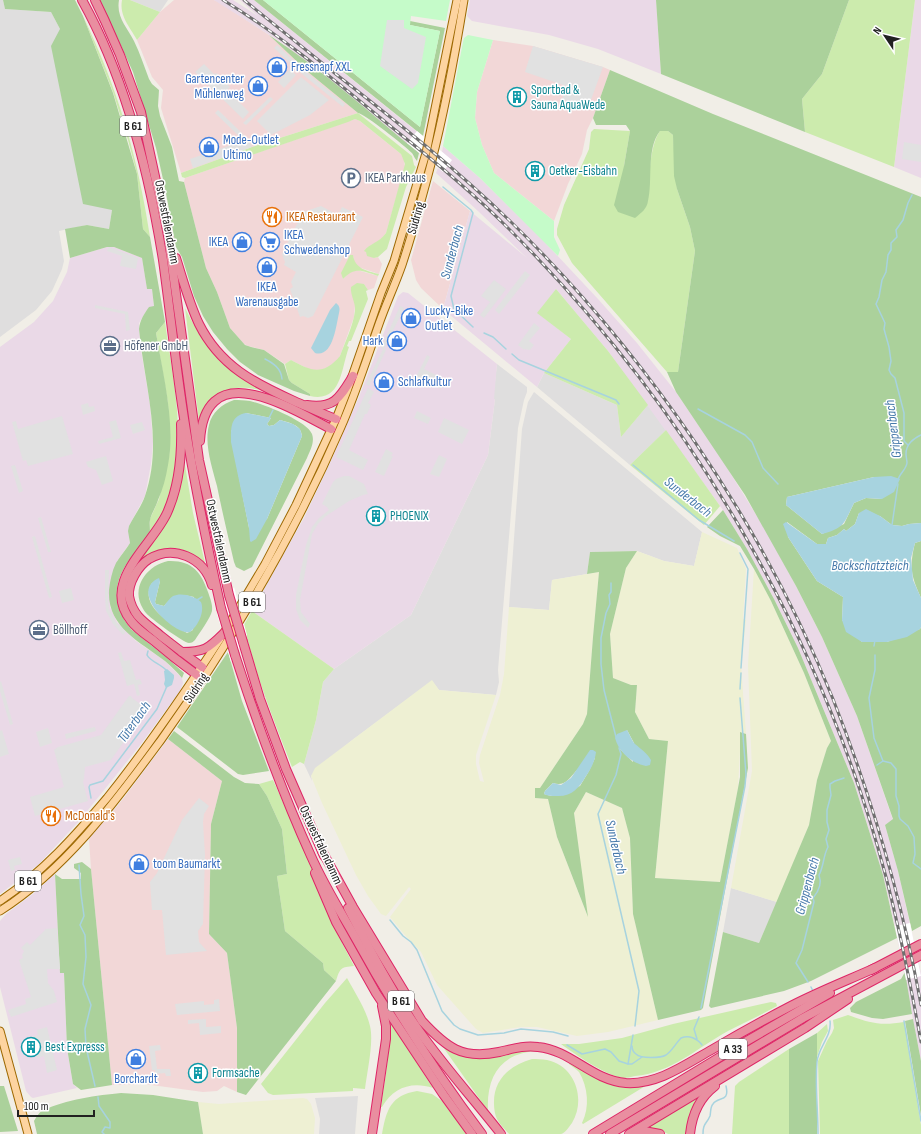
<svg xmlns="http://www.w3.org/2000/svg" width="921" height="1134" viewBox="0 0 921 1134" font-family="'Sofia Sans Condensed',sans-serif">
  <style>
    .residential { fill: #dfdede }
    .commercial { fill: #f2d7d7 }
    .industrial { fill: #ead9e7 }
    .farmland { fill: #eef0d3 }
    .grass { fill: #ccebad }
    .forest { fill: #abd19b; fill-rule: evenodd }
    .park { fill: #c5fbc9 }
    .parking { fill: #e1e1e1 }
    .water { fill: #a7d3df }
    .pier { fill: #fff }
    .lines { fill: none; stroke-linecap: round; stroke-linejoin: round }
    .stream { stroke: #a7d3df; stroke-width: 1.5 }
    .major-casing { stroke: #9d6800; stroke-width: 9 }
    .highway-casing { stroke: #de2566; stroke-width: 10 }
    .major { stroke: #fdd4a0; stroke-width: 7 }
    .highway { stroke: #e98ea0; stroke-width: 8 }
    .rail-casing { stroke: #6f6f6f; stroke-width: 3 }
    .rail { stroke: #fff; stroke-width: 1.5; stroke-dasharray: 4.5; stroke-linecap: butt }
    .highway-bridge-casing { stroke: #de2566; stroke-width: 10; stroke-linecap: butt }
    .highway-bridge { stroke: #e98ea0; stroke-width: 8 }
    .labels { text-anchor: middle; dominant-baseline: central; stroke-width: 3; stroke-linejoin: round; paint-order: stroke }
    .shield { fill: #fff; stroke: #646464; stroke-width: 1 }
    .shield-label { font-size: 12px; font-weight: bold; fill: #212121 }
    .shop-label { font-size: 13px; fill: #366cbe; stroke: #fff; text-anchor: start }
    .culture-label { font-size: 13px; fill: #0d838f; stroke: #fff; text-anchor: start }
    .service-label { font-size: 13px; fill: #4e5e75; stroke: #fff; text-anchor: start }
    .food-label { font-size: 13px; fill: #c56008; stroke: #fff; text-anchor: start }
    .street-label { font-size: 13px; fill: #212121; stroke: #fff }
    .water-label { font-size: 14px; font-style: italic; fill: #477aab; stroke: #fff }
  </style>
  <rect width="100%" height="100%" fill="#f1eee7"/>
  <g class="residential">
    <polygon points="0,0 3,0 5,9 51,12 60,29 112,210 109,229 87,225 59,231 64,261 62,269 52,291 36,310 0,337"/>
    <polygon points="130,0 168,0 160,12"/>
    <polygon points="497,364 527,387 527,392 524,400 518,428 498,670 499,682 496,695 439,690 432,681 351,741 311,776 312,781 304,764 316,720 323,682 334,669 411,615 488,455 495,399 493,399"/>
    <polygon points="544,373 617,405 621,437 648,405 666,430 630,465 537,387"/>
    <polygon points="534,392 702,532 694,566 664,561 637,551 590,552 587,574 552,580 549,610 509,607 522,429 528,402"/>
    <polygon points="731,888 777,902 759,943 723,932"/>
    <polygon points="358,1096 355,1134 319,1134 320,1119 315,1098"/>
  </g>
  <g class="commercial">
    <polygon points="174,0 214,0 220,3 269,35 308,72 358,113 252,147 181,173 161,108 163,90 152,77 137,40 160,12"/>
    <polygon points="493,40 533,46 603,67 610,70 593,118 587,130 582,154 568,184 554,221 494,173 482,145 475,118 477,92"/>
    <polygon points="355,119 360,121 401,154 404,160 405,167 386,233 380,241 371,245 366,252 374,258 378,257 382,264 379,274 358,267 354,262 353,255 342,273 343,279 350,272 357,270 378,276 374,288 368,290 364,284 355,305 354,317 340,356 336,362 329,367 321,370 310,370 291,360 285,364 264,350 248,346 244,344 230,328 217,292 206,268 184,182 185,178"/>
    <polygon points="433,181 470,211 443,309 421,288 416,280 411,260"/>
    <polygon points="168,739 222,781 211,824 209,934 227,953 237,1028 237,1092 224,1086 217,1091 203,1092 144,1084 112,1085 91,869 89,839 123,799"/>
  </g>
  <g class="industrial">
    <polygon points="214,0 233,0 258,16 240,0 254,0 442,152 443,146 480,178 540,237 598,299 637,343 676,392 726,466 768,534 796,586 822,637 857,716 893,820 885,825 898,871 921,973 921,1061 895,926 883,875 854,783 798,648 774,599 747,549 723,510 608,351 556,289 538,313 571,339 544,373 537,387 444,310 443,309 470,211 527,258 478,211 436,173 438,168 285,45"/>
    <polygon points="470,0 656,0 661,74 598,49 549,35 472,21 467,16"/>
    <polygon points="915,0 921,0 921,178 894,167"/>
    <polygon points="107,247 114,247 142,258 147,289 152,289 154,307 149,307 139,323 140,344 150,404 153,443 151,464 145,496 129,526 129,537 130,543 117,561 110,607 117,622 136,641 165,661 182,678 183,683 180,691 141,744 80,820 39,864 0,894 0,347 34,322 53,301 67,272 70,258"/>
    <polygon points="403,292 408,293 497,364 494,399 495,399 488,455 411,615 334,669 252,611 304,518 331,461 359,397 398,296"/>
    <polygon points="55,874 60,973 64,973 67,1048 73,1084 77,1088 33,1098 31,1097 26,1091 0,987 0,921 6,914 33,894"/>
  </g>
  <g class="farmland">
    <polygon points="702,532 737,548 746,569 743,619 746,620 741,665 746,734 741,732 738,788 720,882 655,878 668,741 649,739 635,712 637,685 631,685 613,678 610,634 626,568 637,551 664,561 694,566"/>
    <polygon points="754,569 771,601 804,673 831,741 827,748 817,780 809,825 777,902 731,888 752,771 748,665"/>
    <polygon points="599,572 593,637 587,714 583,724 540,788 535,788 535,798 548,799 557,837 587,915 574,813 586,792 622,808 630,838 633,914 658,1020 608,1032 577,1036 537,1027 521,1027 483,1033 476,1029 437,985 421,952 404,934 390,917 411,889 409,887 386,916 381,914 368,896 356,875 322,803 311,776 315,768 432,680 439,690 496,695 476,755 476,764 480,781 484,782 479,763 480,755 500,695 504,674 509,607 549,610 552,580"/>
    <polygon points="303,1098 307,1099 311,1104 315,1118 314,1134 203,1134 198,1102 219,1104"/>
  </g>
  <g class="grass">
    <path d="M122,0h8l30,12 -23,28c-7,-13 -18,-24 -15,-40z"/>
    <polygon points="849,0 915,0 894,167 805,132 802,99 822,74"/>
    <path d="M83,16c35,73 55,141 67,221l-7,-8 -6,-55 -9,-34 -15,-48z"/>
    <path d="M358,113l54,43 2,9 2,2 -10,20 -19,62 -9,8 -4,1 -7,-2 -1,-4 -2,-1c6,-8 15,-8 22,-18l19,-69 -4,-10 -41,-33 -5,-2 -7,3 -163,56 -3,-1 -1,-4 71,-26z"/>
    <path d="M594,129l36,2 -6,35 24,36c1,-19 1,-56 12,-71h8l5,4 4,54 13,38 5,24 -17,121h-11l-95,-109 -15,-28v-6l7,-24 25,-56 2,-17z"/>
    <path d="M350,255h3c2,14 14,16 26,19l-1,2c-15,-5 -23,-10 -35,3l-2,-6z"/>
    <path d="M357,283l7,1 4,6 -2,1 2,8 -17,42h-2l-2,5 2,1c-8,21 -7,56 -39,49v-2l-18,-11 -3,-3 -4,-16 6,-4c20,11 32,16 49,-4 5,-14 13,-30 15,-45 1,-8 -5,-16 -4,-24z"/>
    <polygon points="556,289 608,351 648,405 621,437 617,405 544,373 571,339 537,313"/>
    <path d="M185,308c19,39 38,59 75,82 -29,-7 -51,2 -61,31z"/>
    <path d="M165,322c7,52 20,107 9,159 -5,19 -13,36 -24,53v-15l9,-20 10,-42 1,-12 -2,-42 -12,-70z"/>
    <polygon points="666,430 720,506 704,525 630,465"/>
    <path d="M184,459l9,54 12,50c-11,-10 -29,-19 -44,-13 -7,3 -21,16 -28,21 7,-13 17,-24 25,-36 16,-23 24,-49 26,-76z"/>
    <path d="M252,611l82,58 -11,13 -7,38 -12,44 -4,-2 -8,5c-18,-46 -37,-93 -48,-142z"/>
    <path d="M273,780l31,69 34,86 16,31c-13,1 -14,2 -18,15l-12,-11 -1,-7 -38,-32 -8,-55 10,-2 -5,-45 -15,-33 -8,-12z"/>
    <path d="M347,978c8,15 19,31 23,48 4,16 -3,46 -5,63l-12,-1v3l-80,4 -5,-2 -7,-9 64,-81z"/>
    <path d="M771,1002l5,1 1,3c-16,9 -33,17 -49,25 -31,17 -57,42 -93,45 -4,1 -9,2 -12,2 -18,-3 -47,-23 -62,-34h18l43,-6 51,-14z"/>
    <path d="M848,1015c22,8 32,11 56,7l17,103v9h-101l-2,-73 9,-20 5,-8 2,-5 -1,-8z"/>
    <path d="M389,1021h1l43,67c-22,-7 -40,0 -51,19h-1c4,-29 10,-57 8,-86z"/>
    <polygon points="827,1024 828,1031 822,1042 816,1060 817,1033"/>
    <path d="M443,1046l10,6 69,-2 19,1c-38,0 -55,23 -53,60l-45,-64z"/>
    <polygon points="789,1049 789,1134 732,1134 735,1086 739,1082"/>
    <path d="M532,1059c5,0 10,0 15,1 29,6 39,40 25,63 -3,4 -7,10 -11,11 -4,0 -9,0 -13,0 -13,0 -26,0 -39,0 -4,-5 -9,-9 -12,-15 -2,-4 -3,-10 -3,-15 -1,-24 16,-39 38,-45z"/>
    <path d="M569,1061l17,11 61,13 -64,39 -1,-1c8,-16 6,-36 -3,-51 -3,-3 -7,-6 -10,-8z"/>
    <path d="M417,1091l15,3 10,7 25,33h-85c4,-24 9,-39 35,-43z"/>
    <polygon points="697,1097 687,1134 668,1134 662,1131 646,1128"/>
  </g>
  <g class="forest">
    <path d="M3,0h72l8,16 30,77 24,81 6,55 7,8 15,85 -9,11c7,41 20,92 12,132 -2,12 -5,24 -10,35 -2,7 -7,14 -8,20 -1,5 1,11 -1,15 -5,8 -13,16 -19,24 -18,24 -18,48 2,71l34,27 18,16 -2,5c-5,-6 -11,-12 -17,-17 -26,-20 -58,-34 -56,-71 1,-9 3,-19 7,-27 4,-7 10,-13 14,-20l-2,-12 1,-5c5,-10 12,-19 16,-30 19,-55 -1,-112 -6,-167 1,-9 5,-15 10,-22l5,-1 -2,-17h-5l-5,-31 -28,-11h-7l-37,11 -5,-29 22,-4 22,4 3,-19 -29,-6 -32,-158 9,-17 -9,-17 -46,-3z"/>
    <path d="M100,0h19c-3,17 8,27 15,41 6,12 10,25 15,38l3,5 7,6 -1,16 2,10 12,31 7,34 5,1 22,86 11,24 13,36 15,17 6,2 13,3 20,14 5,16 3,3 18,11v2l-16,-5 -36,-16 -18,-13 -13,-13 -14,-17 -10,-16 -9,-20 -12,-39 -6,-10 -11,-59 -9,-40 -23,-76z"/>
    <polygon points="254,0 263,0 420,127 440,31 410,25 410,21 445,28 423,136"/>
    <polygon points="656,0 849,0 822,74 802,99 805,132 661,74"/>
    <path d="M269,35c53,34 102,79 150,118l-2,8c-2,-2 -3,-5 -5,-8 -7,-7 -47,-39 -54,-40l-50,-41z"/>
    <path d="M610,70l103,44 208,83v326l-12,1 -7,2 -10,-1 -12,-9 -21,-3 -4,11 -9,7 -2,-2 -7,6 -9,3 -2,6h-9l-30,-22 1,15 21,32 8,12 26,16 -1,23 20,22h25l33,-13 1,-2v299l-9,5 -14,-60 -13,-46 8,-6 -36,-103 -35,-79 -26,-51 -51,-91 -69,-103 -9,-20h11l17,-121 -5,-24 -13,-38 -3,-13 -1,-41 -5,-4h-8c-14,18 -7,49 -12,70 -1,8 -7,12 -13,17l-17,-6 -4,-7 10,-39 6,-35 -4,-6h-30l-3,-7zM874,477l8,22 -16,-1 -12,5 -10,21 -22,10 -36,-29 1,-8z"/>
    <path d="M234,400c5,0 10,0 16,1 13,3 57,20 62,33 3,8 -2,17 -5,24l-55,109 -8,4 -8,-4 -2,-5c-6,-26 -12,-51 -17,-76 -5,-19 -13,-42 -8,-61 3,-13 13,-21 25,-25zM246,413l25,5 -4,6 2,2 5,-1 6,-5c9,3 21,4 22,16l-35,83 -18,9 -17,-86 -1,-11z"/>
    <polygon points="723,510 747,549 774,599 798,648 854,783 883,875 897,938 811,981 784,991 711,1008 709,1006 723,932 759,943 809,825 817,780 827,748 831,741 804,673 771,601 754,569 740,546 720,536 707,527"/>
    <path d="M921,541v57c-10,-22 -12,-31 -6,-55z"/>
    <path d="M637,551l-11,17 -16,66 3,44 18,7h6l-2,27 14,27 19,2 -13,137 65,4 18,-94 2,-11v-45l6,2 2,34 -45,240 -2,2 -43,10 -25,-106 -3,-76 -8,-30 -36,-16 -12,21 14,104 -31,-80 -9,-38 -13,-1v-10h5l43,-64 4,-10 6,-77 6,-65 -12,2 3,-22zM627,730l7,13 -1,19 -13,-13zM595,758l-6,13 -9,15 -29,10 -7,-2 1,-3 8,-8c11,4 16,-4 23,-12 5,-5 13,-9 19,-13z"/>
    <path d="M168,561c24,-1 33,11 40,31 2,6 5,13 4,19 -2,8 -12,21 -17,29 -2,2 -3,3 -6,3 -5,0 -39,-25 -43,-30 -2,-2 -4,-6 -5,-8 -9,-21 8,-40 27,-44zM160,581l-5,21 1,2 8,2c10,-12 16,-12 30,-9l-1,33 -6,3c-16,-10 -49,-27 -35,-50z"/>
    <polygon points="228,652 242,701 269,771 243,775 238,774 177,727"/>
    <polygon points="174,731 234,777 245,783 259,784 267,796 282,829 287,874 277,876 285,931 323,963 324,970 336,981 246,1095 237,1092 237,1028 227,953 209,934 211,824 222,781 168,739"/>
    <polygon points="82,862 91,869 112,1085 81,1090 73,1084 67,1048 64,973 60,973 55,874 62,879 81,879 81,873 74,868 74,864"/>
    <polygon points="905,972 912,1014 883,1019 872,1018 851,1012 850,1008 856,1002 901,979"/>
    <polygon points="913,1019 921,1061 921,1116 905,1021"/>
    <polygon points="817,1033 817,1134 789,1134 789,1049"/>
    <polygon points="0,1086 4,1086 18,1131 0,1132"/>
    <path d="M121,1093l32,2 45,7 5,32h-166l-3,-13c3,-5 5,-9 10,-11 20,-10 55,-15 77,-17z"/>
  </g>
  <g class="park">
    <polygon points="263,0 450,0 446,21 411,16 410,25 440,31 420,127"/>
    <polygon points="468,35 493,40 477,92 475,118 482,145 494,173 554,221 554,237 560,250 558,256 480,178 443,146 463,42 464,38"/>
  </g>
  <g class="parking">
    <polygon points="387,20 404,20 404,28 426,37 418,83 412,89 380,66"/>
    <polygon points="277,45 305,71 345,104 343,107 302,74 274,48"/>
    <polygon points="533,46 603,67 588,108 562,99 566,86 525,72"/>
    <polygon points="204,64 214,74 216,73 230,87 227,90 249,112 243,119 195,72"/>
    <polygon points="290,69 296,75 284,88 278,82"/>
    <polygon points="301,77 329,100 310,115 271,135 257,121"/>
    <polygon points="270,97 273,99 246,125 243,123"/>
    <polygon points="218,110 246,137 243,140 215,113"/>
    <polygon points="246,140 250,143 252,147 193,168 190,159"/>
    <polygon points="904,142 921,145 921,162 902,159"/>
    <polygon points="321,206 338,215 342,207 363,217 313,316 308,318 303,316 300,317 290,289 293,287 291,282 296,272 284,265 285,262 282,254 303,212"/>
    <polygon points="109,247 138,258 136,269 120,266 122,256 107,251"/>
    <polygon points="525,271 530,275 499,314 495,310"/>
    <polygon points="494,280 506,289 484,318 480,315 490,302 481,296"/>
    <polygon points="95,305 128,312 130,330 126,331 125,314 95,308"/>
    <polygon points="400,306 404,308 384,349 386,350 369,386 366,384 383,349 381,348"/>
    <polygon points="534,323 540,328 529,341 534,345 530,350 523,349 518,345"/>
    <polygon points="427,355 430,357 424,369 446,380 441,389 416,377"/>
    <polygon points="368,388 374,392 368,403 371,405 367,414 365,414 349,450 368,460 363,470 336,457"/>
    <polygon points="88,403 89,407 94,406 95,411 83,415 81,405"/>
    <polygon points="417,411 431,418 428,424 414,418"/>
    <polygon points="62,416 73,454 28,466 26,460 23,461 12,422 16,421 18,429"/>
    <polygon points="444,418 469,430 462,444 438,432"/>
    <polygon points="116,420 121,438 99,444 98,441 113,437 109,422"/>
    <polygon points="142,422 145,430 133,434 130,425"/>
    <polygon points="386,449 393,453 391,456 393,456 384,476 375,472"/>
    <polygon points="439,455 447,459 439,477 430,474"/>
    <polygon points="106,456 113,481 102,485 96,470 88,467 86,462"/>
    <polygon points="15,465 23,491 19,493 11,466"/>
    <polygon points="344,476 349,476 364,484 368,494 363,495 349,501 326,516 318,524 312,534 300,600 301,612 310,624 308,628 300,620 296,609 296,595 306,545 312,527 319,518 329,510 327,507 322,504 333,482 336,479"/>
    <polygon points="41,517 51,552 48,552 38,518"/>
    <polygon points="35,536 52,597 49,598 32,537"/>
    <polygon points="105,570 109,570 108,597 109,609 116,622 126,632 123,635 113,624 106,611 105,598"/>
    <polygon points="71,588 74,600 62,603 59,591"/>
    <polygon points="121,652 124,661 130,660 136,680 140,679 142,684 138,685 140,695 137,696 134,684 127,686 118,653"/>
    <polygon points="1,681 13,724 10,725 0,691 0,682"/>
    <polygon points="129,696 131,696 132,698 147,709 111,760 85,767 84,779 83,782 88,801 35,816 30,797 64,787 54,750 58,747 101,735"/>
    <polygon points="95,727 96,731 66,739 65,734"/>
    <polygon points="48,728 52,743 40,747 36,732"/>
    <polygon points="2,730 9,754 0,757 0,731"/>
    <polygon points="199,798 209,806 204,814 203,822 205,855 203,924 198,931 199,942 207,951 166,955 162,910 152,910 150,882 157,873 182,820"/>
    <polygon points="20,857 22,864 14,866 15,870 11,871 8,860"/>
    <polygon points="57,928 60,969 47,969 48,983 54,991 57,1002 11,1017 8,1010 26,1004 25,999 31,997 19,960 23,958 22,955 24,951 21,948 27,942 30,945 45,930 45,929"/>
    <polygon points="219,999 220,1011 177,1015 175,1004 204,1001 204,1005 214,1004 214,1000"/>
    <polygon points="206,1019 206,1027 221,1026 221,1033 200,1035 199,1023 188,1024 188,1020"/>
    <polygon points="47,1027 57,1070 47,1073 44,1056 37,1058 32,1037 38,1035 37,1030"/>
    <polygon points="160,1045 161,1050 155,1051 157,1069 170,1069 171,1076 166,1076 165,1073 155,1074 155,1070 152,1070 149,1046"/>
  </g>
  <g class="water">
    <path d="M336,303c4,3 4,6 3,10 -3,13 -6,45 -24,40l-4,-5 19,-38z"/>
    <path d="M246,413l25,5 -4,6 2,2 5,-1 6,-5 13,4 7,5 2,7 -35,83 -11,20 -5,3 -1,-1 -1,-13 -18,-86c0,-14 -1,-26 15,-29z"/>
    <path d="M891,476l9,3 -6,13 -12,7 -16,-1 -12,5c-10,20 -9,25 -32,31l-36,-29 1,-8 87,-20z"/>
    <polygon points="866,509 880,516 892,525 902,526 909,524 921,523 921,541 915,543 911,558 913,580 921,598 921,627 920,629 907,637 887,642 862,642 846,632 842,620 843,597 817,581 788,537 783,524 786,522 817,544 826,544 828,538 837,535 844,529 846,531 855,524 859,513"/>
    <path d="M159,578l1,3 -5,21 1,2 8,2c3,-4 6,-8 9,-10 8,-4 22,0 28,6 4,10 -3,24 -11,30 -14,4 -63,-40 -31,-54z"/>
    <polygon points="167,669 174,675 174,678 172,685 166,688 164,684 165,680 164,671"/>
    <path d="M627,730c3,5 5,11 8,14 6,5 12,9 16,16l-1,5 -4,1c-14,-3 -27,-13 -31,-28l2,-4z"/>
    <path d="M590,750h3l3,2c-1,9 -5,17 -10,24 -7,12 -14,21 -30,20 -4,0 -8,0 -12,-2l1,-3 8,-8 8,2 10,-7z"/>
  </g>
  <g class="pier">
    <polygon points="417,131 452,160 443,172 407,143"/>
    <polygon points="234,587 247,635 231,662 217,614"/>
    <polygon points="910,923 921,976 906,980 895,926"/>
  </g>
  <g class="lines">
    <g class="stream">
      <polyline points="443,187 471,210 473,213 451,296 454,309 473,327"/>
      <polyline points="484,333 493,337 506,349"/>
      <polyline points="512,354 519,360 616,400 619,404"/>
      <path d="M265,359c8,4 16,9 17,20"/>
      <polyline points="698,409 745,435 752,442 763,468 778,484"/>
      <polyline points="269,418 273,410"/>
      <polyline points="908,445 904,441 904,413 895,378 891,374 889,370 891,361 889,347 884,329 885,323 876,304 879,297 882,280 886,272 888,255 891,250 891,243 897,237 896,230 903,220 908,203 912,195"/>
      <polyline points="633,465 699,520 734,541"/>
      <path d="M898,480c1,-6 8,-10 9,-17 0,-3 -1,-6 -1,-9 0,-10 7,-15 15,-19"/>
      <polyline points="892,525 898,484"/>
      <polyline points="740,553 748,569 741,668"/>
      <polyline points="611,583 611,592 609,595 610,604 606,613 601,638 601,664 604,690 616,737"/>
      <polyline points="197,600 202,597"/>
      <polyline points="874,646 875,640"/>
      <path d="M148,651l-1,4c3,6 13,9 19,15"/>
      <polyline points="875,655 875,670 869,698 874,738 883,761 877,765"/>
      <polyline points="740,689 741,673"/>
      <polyline points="619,748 621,754 616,775 598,814 639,991 635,1026"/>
      <polyline points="883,761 891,763 896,769 896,796 899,806 899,816 900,819 908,826 914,837 915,854 913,863 921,869"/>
      <polyline points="91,798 89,787 90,785 103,781 157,709 167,686"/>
      <polyline points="79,865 81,894 84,916 80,925 85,935 86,957 83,984 91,1005 85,1029 86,1047 95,1086"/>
      <polyline points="390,920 403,936 411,942 417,950 442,1011 454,1025 460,1029 478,1035 504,1033 521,1029 553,1032 568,1036"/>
      <path d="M808,982l-12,-19 6,-13 12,-48 -1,-4c6,-7 9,-15 6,-23 5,-9 4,-19 9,-28l-2,-8 3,-9 -2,-8v-12l4,-15 -1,-7v-4l5,-3 9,-3"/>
      <polyline points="811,987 813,991"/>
      <polyline points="701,1008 745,786 746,774 740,698"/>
      <polyline points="904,1021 921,1121"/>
      <polyline points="697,1039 694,1029 699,1017"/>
      <polyline points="567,1045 582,1054 605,1049 611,1052 619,1061 628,1064 632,1064 642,1057"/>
      <path d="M632,1046c0,3 1,6 4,8 5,5 25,4 30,1 6,-4 10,-12 15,-17 8,-3 16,0 21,7"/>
      <polyline points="628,1064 633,1035"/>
      <polyline points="98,1097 99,1106 110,1122 110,1128 105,1127 102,1132 104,1134"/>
      <path d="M703,1134c0,-11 3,-9 7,-18 1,-4 0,-9 3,-12 5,-8 17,-1 13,-18"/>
      <path d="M818,1134c0,-24 -3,-48 -1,-72 1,-15 15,-25 13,-41"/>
    </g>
    <defs>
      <g id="major">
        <polyline points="225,631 265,564 296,505 336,419 347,391 381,293 394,261 426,153 457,0"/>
        <path d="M0,901c42,-28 75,-65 107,-103 41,-51 77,-104 113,-159"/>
        <path d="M0,911c66,-42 115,-109 161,-171 70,-98 132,-202 180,-313 15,-34 26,-69 38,-103 7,-20 16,-39 23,-59 11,-33 20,-67 29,-101 14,-54 24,-109 33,-164"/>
        <polyline points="0,1031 28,1134"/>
      </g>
      <g id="highway">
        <path d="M82,0c43,77 67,173 81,260 6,44 11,88 17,131 10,73 25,145 41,217"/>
        <polyline points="95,0 105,21 120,55 141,112 168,236 199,460 229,595"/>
        <path d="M176,258c7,22 13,45 23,66 21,42 55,59 95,77 14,6 28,13 42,18"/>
        <path d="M307,405c28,4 33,-8 46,-29"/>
        <path d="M181,424c1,30 -1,60 -14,89 -15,33 -67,69 -36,108 6,8 15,14 23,20 14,12 28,23 43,34"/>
        <path d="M200,441c5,-87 90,-33 131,-12"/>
        <polyline points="243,642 260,699 286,769 324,856"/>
        <path d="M182,652c22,0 26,-3 42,-19"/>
        <path d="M235,655c22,68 46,135 76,201 11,25 26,50 40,74 39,71 82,139 131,204"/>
        <path d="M202,667c-14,-10 -28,-21 -41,-31 -8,-7 -17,-13 -23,-20 -4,-5 -8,-14 -9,-20 -1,-13 9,-30 20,-37 25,-15 55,-1 63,26"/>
        <path d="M322,851l31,56 69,114c24,26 40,39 77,31 13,-3 25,-7 39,-5 33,3 53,33 88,36 32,2 60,-19 87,-34 24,-14 49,-28 74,-41 28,-15 59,-27 88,-40"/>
        <polyline points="315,873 336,922 376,993 443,1094 472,1134"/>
        <path d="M348,908c23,44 48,92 77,131 24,33 51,63 76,95"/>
        <polyline points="871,970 921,944"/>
        <polyline points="372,1134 386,1039 386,1026 382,1006"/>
        <polyline points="593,1134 738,1046 830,993"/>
        <polyline points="610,1134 803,1018 921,955"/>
        <polyline points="629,1134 805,1028 848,999"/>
        <polyline points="635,1134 644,1131 660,1134"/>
        <path d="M690,1134c2,-19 9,-36 25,-48"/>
      </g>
    </defs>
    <use href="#major" class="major-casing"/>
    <use href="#highway" class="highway-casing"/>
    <use href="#major" class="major"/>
    <use href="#highway" class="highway"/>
    <defs>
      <g id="rail">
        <path d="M223,0c61,37 116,84 171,129 39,31 78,63 113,98 180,179 314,404 379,650 14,54 25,110 35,165"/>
        <path d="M244,0c31,25 62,50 93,75 59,46 118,93 172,145 136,132 253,302 324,479 39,99 69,201 88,306"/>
      </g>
    </defs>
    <use href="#rail" class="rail-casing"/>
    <use href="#rail" class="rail"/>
    <defs>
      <g id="highway-bridge">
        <polyline points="229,595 243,642"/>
        <polyline points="221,608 235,655"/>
      </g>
    </defs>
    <use href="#highway-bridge" class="highway-bridge-casing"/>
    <use href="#highway-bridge" class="highway-bridge"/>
  </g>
  <defs>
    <symbol id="shop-ring" viewBox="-11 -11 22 22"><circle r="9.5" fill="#fff" stroke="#3f7fe0" stroke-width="1.5"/><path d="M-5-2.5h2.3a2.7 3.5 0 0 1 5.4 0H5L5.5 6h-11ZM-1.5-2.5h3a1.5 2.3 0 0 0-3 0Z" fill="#3f7fe0"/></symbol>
    <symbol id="building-ring" viewBox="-11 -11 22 22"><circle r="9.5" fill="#fff" stroke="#0f9aa8" stroke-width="1.5"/><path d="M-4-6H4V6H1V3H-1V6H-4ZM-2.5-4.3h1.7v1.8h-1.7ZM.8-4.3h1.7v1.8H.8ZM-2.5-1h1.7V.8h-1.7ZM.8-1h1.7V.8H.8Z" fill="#0f9aa8"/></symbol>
    <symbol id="parking-ring" viewBox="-11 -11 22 22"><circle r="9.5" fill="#fff" stroke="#5c6f8a" stroke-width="1.5"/><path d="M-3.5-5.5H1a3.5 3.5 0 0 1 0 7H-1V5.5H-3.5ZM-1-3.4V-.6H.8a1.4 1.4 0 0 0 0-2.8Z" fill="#5c6f8a"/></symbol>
    <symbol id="restaurant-ring" viewBox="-11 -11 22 22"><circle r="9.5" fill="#fff" stroke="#e8710a" stroke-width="1.5"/><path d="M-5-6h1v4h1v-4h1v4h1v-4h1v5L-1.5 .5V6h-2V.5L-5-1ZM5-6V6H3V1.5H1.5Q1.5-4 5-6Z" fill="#e8710a"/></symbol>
    <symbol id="supermarket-ring" viewBox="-11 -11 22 22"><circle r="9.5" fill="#fff" stroke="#3f7fe0" stroke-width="1.5"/><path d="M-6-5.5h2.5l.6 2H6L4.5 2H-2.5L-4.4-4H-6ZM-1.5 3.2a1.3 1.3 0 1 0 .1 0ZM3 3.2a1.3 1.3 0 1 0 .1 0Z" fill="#3f7fe0"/></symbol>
    <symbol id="office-ring" viewBox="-11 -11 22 22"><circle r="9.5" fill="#fff" stroke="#5c6f8a" stroke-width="1.5"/><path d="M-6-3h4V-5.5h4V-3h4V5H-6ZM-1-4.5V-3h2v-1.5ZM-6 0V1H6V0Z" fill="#5c6f8a"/></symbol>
  </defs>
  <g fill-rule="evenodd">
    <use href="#shop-ring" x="266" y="56" width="22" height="22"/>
    <use href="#shop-ring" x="247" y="75" width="22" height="22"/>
    <use href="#building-ring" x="506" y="86" width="22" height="22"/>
    <use href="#shop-ring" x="198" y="136" width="22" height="22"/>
    <use href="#building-ring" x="524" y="160" width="22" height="22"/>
    <use href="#parking-ring" x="340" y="167" width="22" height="22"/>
    <use href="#restaurant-ring" x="261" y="206" width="22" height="22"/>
    <use href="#shop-ring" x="231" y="231" width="22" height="22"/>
    <use href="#supermarket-ring" x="259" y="231" width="22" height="22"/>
    <use href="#shop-ring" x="256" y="256" width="22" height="22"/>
    <use href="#shop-ring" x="400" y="307" width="22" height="22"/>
    <use href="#shop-ring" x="386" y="330" width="22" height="22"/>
    <use href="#office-ring" x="99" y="335" width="22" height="22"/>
    <use href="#shop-ring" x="373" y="371" width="22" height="22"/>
    <use href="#building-ring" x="365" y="505" width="22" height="22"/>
    <use href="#office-ring" x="28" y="619" width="22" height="22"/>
    <use href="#restaurant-ring" x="40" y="805" width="22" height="22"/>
    <use href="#shop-ring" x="128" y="853" width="22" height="22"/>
    <use href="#building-ring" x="20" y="1036" width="22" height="22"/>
    <use href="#shop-ring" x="125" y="1048" width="22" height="22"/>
    <use href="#building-ring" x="187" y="1062" width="22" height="22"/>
  </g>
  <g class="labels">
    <g class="shield">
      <rect x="120" y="116" width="26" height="20" rx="3"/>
      <rect x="239" y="592" width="26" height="20" rx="3"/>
      <rect x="15" y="871" width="26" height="20" rx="3"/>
      <rect x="388" y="991" width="26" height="20" rx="3"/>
      <rect x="719" y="1039" width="28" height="20" rx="3"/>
    </g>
    <g class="shield-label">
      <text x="133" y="126">B 61</text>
      <text x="252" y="602">B 61</text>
      <text x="28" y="881">B 61</text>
      <text x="401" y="1001">B 61</text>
      <text x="733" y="1049">A 33</text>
    </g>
    <g class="shop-label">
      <text x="291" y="67">Fressnapf XXL</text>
      <text x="244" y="79" text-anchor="end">Gartencenter<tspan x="244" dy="15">Mühlenweg</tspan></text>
      <text x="223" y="140">Mode-Outlet<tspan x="223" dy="15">Ultimo</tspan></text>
      <text x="284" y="235">IKEA<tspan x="284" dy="15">Schwedenshop</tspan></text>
      <text x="228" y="242" text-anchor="end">IKEA</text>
      <text x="267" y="287" text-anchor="middle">IKEA<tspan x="267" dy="15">Warenausgabe</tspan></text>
      <text x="425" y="311">Lucky-Bike<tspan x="425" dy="15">Outlet</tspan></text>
      <text x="383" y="341" text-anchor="end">Hark</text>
      <text x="398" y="382">Schlafkultur</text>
      <text x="153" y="864">toom Baumarkt</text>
      <text x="136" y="1079" text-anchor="middle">Borchardt</text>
    </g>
    <g class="culture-label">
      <text x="531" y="90">Sportbad &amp;<tspan x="531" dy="15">Sauna AquaWede</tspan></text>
      <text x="549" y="171">Oetker-Eisbahn</text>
      <text x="390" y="516">PHOENIX</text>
      <text x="45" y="1047">Best Expresss</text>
      <text x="212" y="1073">Formsache</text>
    </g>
    <g class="service-label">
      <text x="365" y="178">IKEA Parkhaus</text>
      <text x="124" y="346">Höfener GmbH</text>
      <text x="53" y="630">Böllhoff</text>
    </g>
    <g class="food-label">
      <text x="286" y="217">IKEA Restaurant</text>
      <text x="65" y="816">McDonald's</text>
    </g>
    <g class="street-label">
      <text transform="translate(416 218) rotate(-74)">Südring</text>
      <text transform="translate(167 222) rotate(79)">Ostwestfalendamm</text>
      <text transform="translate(219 541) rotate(78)">Ostwestfalendamm</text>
      <text transform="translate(196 688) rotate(-56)">Südring</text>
      <text transform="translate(321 845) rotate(65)">Ostwestfalendamm</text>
    </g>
    <g class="water-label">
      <text transform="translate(452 252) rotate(-75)">Sunderbach</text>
      <text transform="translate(893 429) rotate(-97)">Grippenbach</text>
      <text transform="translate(688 497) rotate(38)">Sunderbach</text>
      <text x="870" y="565">Bockschatzteich</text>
      <text transform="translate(134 722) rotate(-55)">Tüterbach</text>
      <text transform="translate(616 847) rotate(77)">Sunderbach</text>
      <text transform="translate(807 886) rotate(-75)">Grippenbach</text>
    </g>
  </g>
  <g transform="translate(885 36) rotate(305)" stroke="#ffffff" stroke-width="3" paint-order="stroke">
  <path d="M0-3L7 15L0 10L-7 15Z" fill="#212121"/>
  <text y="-6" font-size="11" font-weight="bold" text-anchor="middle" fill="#212121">N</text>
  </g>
  <path d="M18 1110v6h76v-6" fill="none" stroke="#212121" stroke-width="2"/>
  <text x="24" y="1110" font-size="12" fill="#212121" stroke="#ffffff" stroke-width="3" paint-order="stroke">100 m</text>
</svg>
